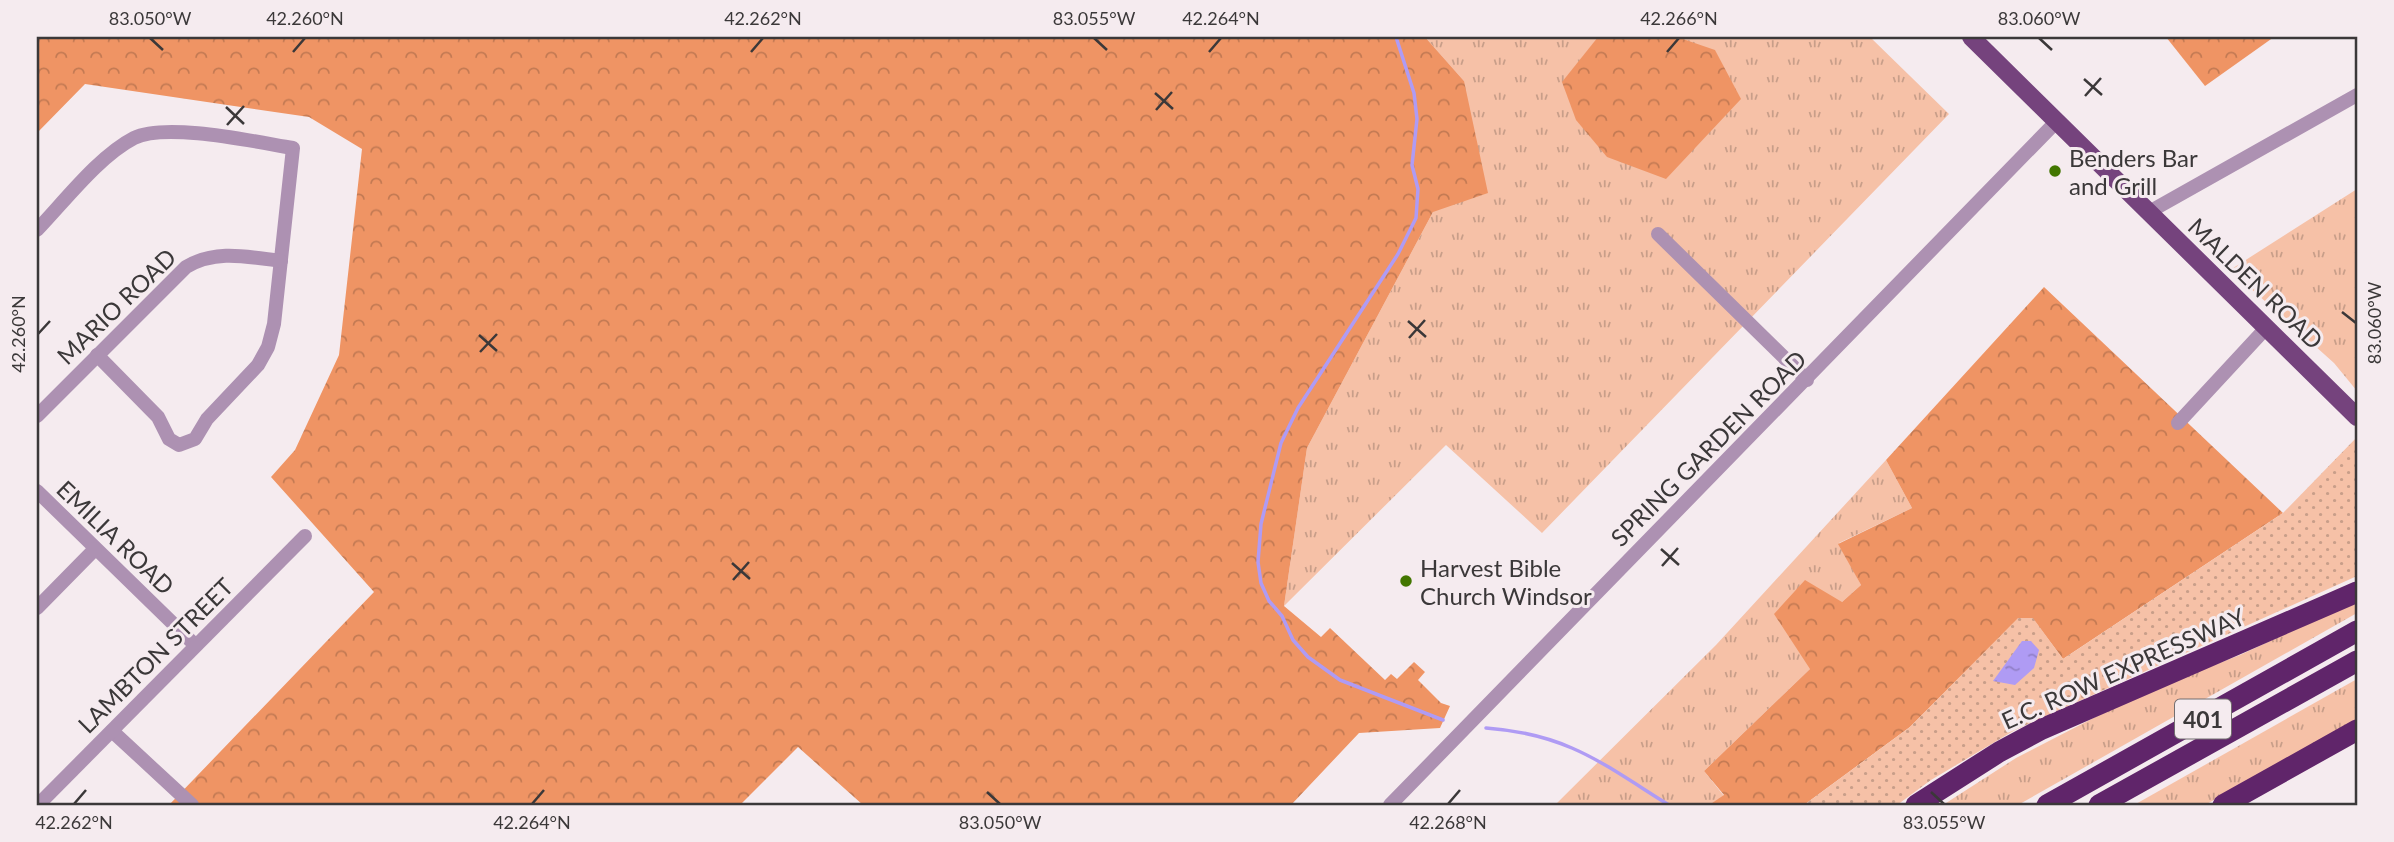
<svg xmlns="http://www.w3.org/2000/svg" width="2394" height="842" viewBox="0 0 2394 842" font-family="Lato,sans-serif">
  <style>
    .grass { fill: url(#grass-tufts) }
    .forest { fill: url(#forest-crowns) }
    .park { fill: url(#park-dots) }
    .water { fill: url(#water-ripples) }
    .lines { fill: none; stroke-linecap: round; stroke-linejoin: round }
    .stream { stroke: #af9bf4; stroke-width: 3.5 }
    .minor { stroke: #ad91b2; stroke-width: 14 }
    .major { stroke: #75437d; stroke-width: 18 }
    .highway { stroke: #60256a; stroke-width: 21 }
    .ticks { fill: none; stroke: #3b3839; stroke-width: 2.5 }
    .poi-dot { fill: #427600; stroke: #f5ebef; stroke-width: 2.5 }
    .labels { text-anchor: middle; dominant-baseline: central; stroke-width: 6; stroke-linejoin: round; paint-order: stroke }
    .shield { fill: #f5ebef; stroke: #736e70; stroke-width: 2 }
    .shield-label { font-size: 23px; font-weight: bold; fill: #3b3839 }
    .poi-label { font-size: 24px; fill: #3b3839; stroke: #f5ebef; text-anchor: start }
    .street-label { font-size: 24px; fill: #3b3839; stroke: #f5ebef }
    .neatline { fill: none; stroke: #3b3839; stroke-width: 2.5 }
    .ticks-label { font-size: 18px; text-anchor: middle; fill: #3b3839 }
  </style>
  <defs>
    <pattern id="grass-tufts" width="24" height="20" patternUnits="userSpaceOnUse" patternTransform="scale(1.75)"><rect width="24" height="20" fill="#f6c1a7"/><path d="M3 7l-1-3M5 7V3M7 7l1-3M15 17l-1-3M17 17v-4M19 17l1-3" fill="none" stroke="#c89e89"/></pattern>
    <pattern id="forest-crowns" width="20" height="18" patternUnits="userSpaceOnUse" patternTransform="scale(1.75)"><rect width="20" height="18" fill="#ef9464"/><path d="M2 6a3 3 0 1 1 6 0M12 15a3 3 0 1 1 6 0" fill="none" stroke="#c37a53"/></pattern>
    <pattern id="park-dots" width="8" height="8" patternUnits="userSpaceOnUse" patternTransform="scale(1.75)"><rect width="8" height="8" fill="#f6c1a7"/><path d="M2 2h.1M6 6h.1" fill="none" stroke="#c89e89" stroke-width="1.8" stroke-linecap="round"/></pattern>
    <pattern id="water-ripples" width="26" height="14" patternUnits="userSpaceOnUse" patternTransform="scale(1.75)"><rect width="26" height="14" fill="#af9bf4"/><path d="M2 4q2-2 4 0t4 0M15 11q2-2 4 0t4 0" fill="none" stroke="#907fc7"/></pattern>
  </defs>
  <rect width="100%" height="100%" fill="#f5ebef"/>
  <g class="grass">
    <polygon points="1425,37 1870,37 1949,114 1542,533 1446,445 1284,606 1307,448 1433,212 1464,81"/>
    <polygon points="2357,189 2357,391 2334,363 2230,270"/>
    <polygon points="1886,460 1912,508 1839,543 1861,585 1842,602 1810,669 1704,771 1724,796 1709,805 1555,805 1716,645"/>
    <polygon points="2357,601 2357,613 2018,805 1943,805 2016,758 2142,693 2240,655"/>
    <polygon points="2357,679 2357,719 2205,805 2134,805"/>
  </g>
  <g class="forest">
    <polygon points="37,37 1425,37 1464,81 1488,193 1433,212 1307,448 1284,606 1321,637 1330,628 1385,680 1391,674 1397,679 1414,662 1425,672 1418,680 1441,703 1450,706 1440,728 1359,733 1291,805 863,805 798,747 740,805 169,805 374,592 271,477 295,450 339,355 362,149 309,117 85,84 37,133"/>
    <polygon points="1598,37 1677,37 1715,50 1741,99 1666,179 1607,157 1576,120 1562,82"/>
    <polygon points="2166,37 2274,37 2205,86"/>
    <polygon points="2044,287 2283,513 2063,659 2033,619 1961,676 1910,727 1804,805 1709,805 1724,795 1704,771 1810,669 1774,614 1805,580 1842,602 1861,585 1838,544 1912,508 1886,460"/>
  </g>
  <polygon class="park" points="2357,437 2357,576 2015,730 1931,780 1897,805 1804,805 1910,727 2018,618 2033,618 2063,659 2283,513"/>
  <polygon class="water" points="2022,641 2031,641 2039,650 2034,668 2015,685 1993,681"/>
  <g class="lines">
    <g class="stream">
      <polyline points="1396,37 1414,93 1417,119 1412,165 1418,189 1416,218 1398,254 1298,408 1281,443 1261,524 1258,562 1261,583 1269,601 1282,616 1293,640 1308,657 1340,680 1443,720"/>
      <path d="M1486,728c82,6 117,36 183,77"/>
    </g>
    <g class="minor">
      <polyline points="2149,212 2357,95"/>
      <path d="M37,230c27,-28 62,-74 97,-92 32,-16 122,4 159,10l-19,176 -6,23 -10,18 -51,54 -12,20 -16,6 -10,-6 -11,-22 -61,-62"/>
      <polyline points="1658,234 1807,380"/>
      <path d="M37,416l149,-149c30,-18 62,-10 95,-6"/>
      <polyline points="2178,423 2267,327"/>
      <polyline points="37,491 195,645"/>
      <polyline points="37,608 95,549"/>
      <polyline points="112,731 192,805"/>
      <polyline points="38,805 305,536"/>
      <polyline points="1390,805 2057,121"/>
    </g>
    <polyline class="major" points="1971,37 2357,417"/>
    <g class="highway">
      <polyline points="1916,805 1999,752 2042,729 2357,592"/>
      <polyline points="2047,805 2357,631"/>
      <polyline points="2099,805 2357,661"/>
      <polyline points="2223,805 2357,730"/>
    </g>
  </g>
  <path class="ticks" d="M150,38l13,12M1094,38l13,12M2039,38l13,12M293,52l12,-14M751,52l12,-14M1209,52l12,-14M1667,52l12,-14M2084,79l18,16M1155,93l18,16M2085,96l16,-18M226,107l18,17M1156,110l16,-18M227,125l17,-19M2342,312l14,11M1408,321l18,16M38,334l12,-13M479,335l18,16M1409,338l16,-18M480,352l17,-18M1661,549l18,16M732,563l18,16M1662,566l16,-18M733,580l16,-18M987,792l13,12M1931,792l13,12M74,804l12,-14M532,804l12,-14M1448,804l12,-14"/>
  <g class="poi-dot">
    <circle cx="2055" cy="171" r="7"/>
    <circle cx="1406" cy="581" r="7"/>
  </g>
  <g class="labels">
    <rect class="shield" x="2175" y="699.5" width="56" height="39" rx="5"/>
    <g class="shield-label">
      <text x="2203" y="719">401</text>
    </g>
    <g class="poi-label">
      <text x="2069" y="157">Benders Bar<tspan x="2069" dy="28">and Grill</tspan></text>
      <text x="1420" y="567">Harvest Bible<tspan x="1420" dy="28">Church Windsor</tspan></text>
    </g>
    <g class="street-label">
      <text transform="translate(2256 283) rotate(44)">MALDEN ROAD</text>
      <text transform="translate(116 306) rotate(-44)">MARIO ROAD</text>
      <text transform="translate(1708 448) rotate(-45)">SPRING GARDEN ROAD</text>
      <text transform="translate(116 537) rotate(44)">EMILIA ROAD</text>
      <text transform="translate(155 655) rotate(-45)">LAMBTON STREET</text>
      <text transform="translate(2123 668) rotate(-24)">E.C. ROW EXPRESSWAY</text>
    </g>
  </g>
  <rect width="2394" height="842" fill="none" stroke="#f5ebef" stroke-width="77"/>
  <rect x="38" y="38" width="2318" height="766" class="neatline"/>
  <g class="ticks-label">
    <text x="150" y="25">83.050°W</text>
    <text x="305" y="25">42.260°N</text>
    <text x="763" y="25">42.262°N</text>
    <text x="1094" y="25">83.055°W</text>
    <text x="1221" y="25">42.264°N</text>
    <text x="1679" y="25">42.266°N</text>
    <text x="2039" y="25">83.060°W</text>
    <text transform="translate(2375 323) rotate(-90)" y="6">83.060°W</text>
    <text transform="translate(19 334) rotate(-90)" y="6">42.260°N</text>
    <text x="74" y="829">42.262°N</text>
    <text x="532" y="829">42.264°N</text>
    <text x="1000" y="829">83.050°W</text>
    <text x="1448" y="829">42.268°N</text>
    <text x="1944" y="829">83.055°W</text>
  </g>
</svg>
